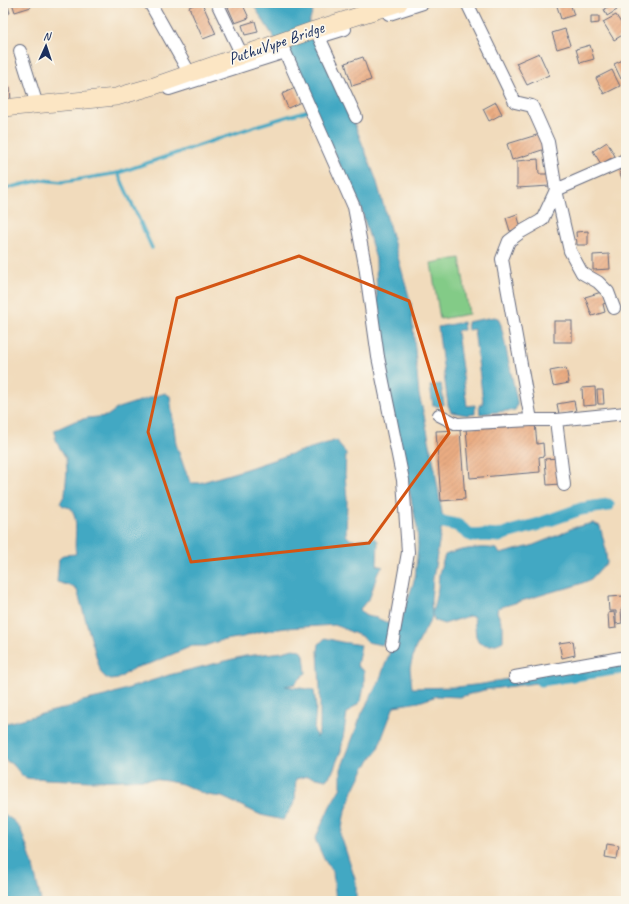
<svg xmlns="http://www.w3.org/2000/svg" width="629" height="904" viewBox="0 0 629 904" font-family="Caveat,sans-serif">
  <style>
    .green { fill: #83cb87; stroke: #4f7d72 }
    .water { fill: #43a8c3; stroke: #2f6c90 }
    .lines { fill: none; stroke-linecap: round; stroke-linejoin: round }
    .stream { stroke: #43a8c3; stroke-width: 3.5 }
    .canal { stroke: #43a8c3; stroke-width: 13 }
    .building { fill: url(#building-hatch) }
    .minor-casing { stroke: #666b7f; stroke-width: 14 }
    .secondary-casing { stroke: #666b7f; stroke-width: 18 }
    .minor { stroke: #fff; stroke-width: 12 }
    .secondary { stroke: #fce6c4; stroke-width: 17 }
    .marked { fill: none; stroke: #d45514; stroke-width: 3; stroke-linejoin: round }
    .labels { text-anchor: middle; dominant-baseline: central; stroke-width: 3.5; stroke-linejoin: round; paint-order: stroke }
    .street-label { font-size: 17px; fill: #1b2f5e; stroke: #fbf7ec }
  </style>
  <defs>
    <pattern id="building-hatch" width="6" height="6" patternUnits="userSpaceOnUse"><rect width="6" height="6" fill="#eaac82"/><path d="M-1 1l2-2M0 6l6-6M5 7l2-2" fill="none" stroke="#c89473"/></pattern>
  </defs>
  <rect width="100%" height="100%" fill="#fbf7ec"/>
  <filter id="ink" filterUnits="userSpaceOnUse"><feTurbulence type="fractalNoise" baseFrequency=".025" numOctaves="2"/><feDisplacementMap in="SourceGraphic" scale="8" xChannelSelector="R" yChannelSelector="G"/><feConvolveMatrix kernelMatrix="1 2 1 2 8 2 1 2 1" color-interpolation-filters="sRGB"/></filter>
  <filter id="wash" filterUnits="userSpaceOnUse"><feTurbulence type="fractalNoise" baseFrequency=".012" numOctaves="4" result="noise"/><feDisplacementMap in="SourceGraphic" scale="16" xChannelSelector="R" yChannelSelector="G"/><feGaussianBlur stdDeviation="0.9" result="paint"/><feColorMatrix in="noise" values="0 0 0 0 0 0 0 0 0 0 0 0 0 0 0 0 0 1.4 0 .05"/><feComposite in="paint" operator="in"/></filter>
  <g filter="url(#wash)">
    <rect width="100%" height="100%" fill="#f1dbbc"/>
    <polygon class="green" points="460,258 469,314 440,319 431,263"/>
    <g class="water">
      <polygon points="252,3 310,3 313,11 309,22 327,62 344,97 376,179 403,275 411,304 419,395 424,415 434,465 443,519 433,578 431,600 432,617 415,649 410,668 412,688 457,687 483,684 518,677 569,673 551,681 484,690 460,697 437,696 419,702 394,706 377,751 365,767 353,791 344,816 341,836 356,882 356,901 336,901 333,873 324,859 315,839 330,806 341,787 341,769 362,713 379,681 397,633 415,578 418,546 417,527 386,381 377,309 376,259 359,202 273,36"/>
      <polygon points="494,317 498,318 501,325 517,401 517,406 515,410 480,414 479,405 482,405 483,401 474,329 468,330 467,322"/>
      <polygon points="463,322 464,330 459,330 457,332 467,406 475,405 475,414 467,415 451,412 448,405 438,327"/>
      <polygon points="441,384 444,404 437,407 435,405 433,405 430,386"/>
      <path d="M165,393l5,3 6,48 9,26 6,13h8l41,-12 48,-16 49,-15 3,6 6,7 -1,22 2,24 -1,36 5,5 24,-2 3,3 -1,24 6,2 -5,5 -8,25 -10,12c4,9 9,7 17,9 4,2 9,4 13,6l-3,14 -5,7 -15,-3 -4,-5 -28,-12 -49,3 -28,4 -15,5 -24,4 -14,5h-13l-40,17 -18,5 -16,11 -7,1 -5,-2 -5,-5 -24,-83 -6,-4 -14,-4 2,-23 4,-4 13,-1c-3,-15 4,-32 -5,-46l-8,-2 -3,-3 5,-9 2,-24 -1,-12 -11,-18v-10l20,-9 13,-3 19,-2 11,-8z"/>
      <path d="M593,523l7,3 5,20 2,17c-6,4 -10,10 -16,16 -4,3 -28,11 -33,11l-60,18 -1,4 6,14v15c-9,5 -15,5 -24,2l-3,-7 -2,-19 -5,-1 -25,8 -9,-3 -3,-7 6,-26 1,-15 6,-18c14,-6 37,-9 52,-6l3,5 31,-8 30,-12 11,-6z"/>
      <path d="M325,638l16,4 20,3 -4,21 7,5v16l-3,14 -14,12 -6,38 -9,22 -6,7 -19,-4 -11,3c-1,7 0,14 -1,21 -2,7 -8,14 -12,20l-22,-5 -39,-18 -15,-2 -25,-11 -15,-3 -15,-2 -61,2 -45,-2c-8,-2 -12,1 -19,-1 -7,-2 -9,-9 -14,-13 -3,-2 -7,-4 -10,-7v-34l66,-17 14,-6 22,-5 64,-21 76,-19 38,-4 10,-3 8,1 3,5 2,18 -11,11 -10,2 29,4 2,17 -2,23 3,8 3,-11v-39l-2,-37 1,-7z"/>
      <polygon points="3,813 15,822 21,830 32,862 41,901 3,901"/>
    </g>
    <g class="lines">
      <g class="stream">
        <polyline points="3,189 42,180 63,182 118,173"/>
        <polyline points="152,248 118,173 256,126 309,110"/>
      </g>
      <g class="canal">
        <polyline points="428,522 443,522 457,525 469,534 474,536 484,535 499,536 506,533 536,525 581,509 608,505"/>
        <polyline points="541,680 626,667"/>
      </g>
    </g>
    <g id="blocks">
      <g class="building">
        <polygon points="3,3 7,3 10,13 3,14"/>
        <polygon points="12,3 30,3 31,7 15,12"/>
        <polygon points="198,3 202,3 216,34 203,39 189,7"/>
        <polygon points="238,3 242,3 249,18 235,23 228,7"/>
        <polygon points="556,3 570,3 574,15 561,19"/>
        <polygon points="613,4 617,10 607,16 604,9"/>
        <polygon points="616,15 626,31 626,33 614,40 603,22"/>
        <polygon points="591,16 599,16 599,23 591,24"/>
        <polygon points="255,21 258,32 245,35 242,25"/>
        <polygon points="565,29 570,45 557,49 552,33"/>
        <polygon points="590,45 594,59 580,63 576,49"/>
        <polygon points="539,53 549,75 527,85 516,63"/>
        <polygon points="363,57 371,80 352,86 345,63"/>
        <polygon points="625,59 626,77 621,79 614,64"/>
        <polygon points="612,70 620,86 604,94 596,78"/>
        <polygon points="3,87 10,87 11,102 3,102"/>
        <polygon points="295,88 301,102 288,108 282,94"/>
        <polygon points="496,102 502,114 489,121 483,109"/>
        <polygon points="540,134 545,149 512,160 507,144"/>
        <polygon points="607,142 615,156 601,164 593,151"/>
        <polygon points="538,159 539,174 549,174 550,186 517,188 517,161"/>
        <polygon points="626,169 626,185 625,186 619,171"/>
        <polygon points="517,214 521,228 510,231 506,218"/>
        <polygon points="588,231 588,245 577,245 576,232"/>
        <polygon points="609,254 610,269 593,270 593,255"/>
        <polygon points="605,291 608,302 603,304 605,312 592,316 585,297"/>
        <rect x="554" y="321" width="18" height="21"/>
        <polygon points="566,368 569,383 553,386 550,371"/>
        <polygon points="595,387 596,405 583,406 582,388"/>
        <polygon points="597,390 603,390 604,404 598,404"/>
        <polygon points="574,401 576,411 559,414 557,404"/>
        <polygon points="508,414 509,425 535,423 537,444 543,443 544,456 539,457 540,472 470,478 466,428 493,426 492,415"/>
        <polygon points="460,430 465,499 441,501 436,431"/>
        <polygon points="558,458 560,484 547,485 545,459"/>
        <polygon points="624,596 624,608 621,609 622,623 616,624 616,611 609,611 608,597"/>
        <polygon points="614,612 616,628 609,629 608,613"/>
        <polygon points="573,641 575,655 562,658 559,643"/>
        <polygon points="607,845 619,847 617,859 605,857"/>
      </g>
    </g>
  </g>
  <g filter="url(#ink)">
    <use href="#blocks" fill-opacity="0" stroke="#666b7f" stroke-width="1"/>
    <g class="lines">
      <defs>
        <g id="minor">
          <polyline points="150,3 186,67"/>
          <polyline points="217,3 239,49"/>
          <polyline points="467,3 515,102 532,106 548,142 556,190 625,160 626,158"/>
          <polyline points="389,14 423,3"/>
          <polyline points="345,29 319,37 356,117"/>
          <polyline points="20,51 37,105"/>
          <polyline points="169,89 285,52 354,207 365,265 378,357 403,480 408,552 392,644"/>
          <polyline points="439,415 457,424 531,420"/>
          <polyline points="556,420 531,420 502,259 509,241 521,232 542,220 556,190 570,251 582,273 598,282 608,292 614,308"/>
          <polyline points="564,485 556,420 626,413"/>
          <polyline points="515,677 626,657"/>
        </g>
        <polyline id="secondary" points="3,108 116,97 154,86 314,30 399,3"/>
      </defs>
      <use href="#minor" class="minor-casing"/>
      <use href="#secondary" class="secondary-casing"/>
      <use href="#minor" class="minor"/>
      <use href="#secondary" class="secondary"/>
    </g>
  </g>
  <path class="marked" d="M299,256l110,45 40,132 -80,110 -178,19 -43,-130 29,-134z"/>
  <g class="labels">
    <g class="street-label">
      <text transform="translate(276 43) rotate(-19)">PuthuVype Bridge</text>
    </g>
  </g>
  <rect width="629" height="904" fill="none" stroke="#fbf7ec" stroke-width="16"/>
  <g transform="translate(46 46) rotate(3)" stroke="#fbf7ec" stroke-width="3" paint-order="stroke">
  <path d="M0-3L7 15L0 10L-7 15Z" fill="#1b2f5e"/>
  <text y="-6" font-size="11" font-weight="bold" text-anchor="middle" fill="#1b2f5e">N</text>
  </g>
</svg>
